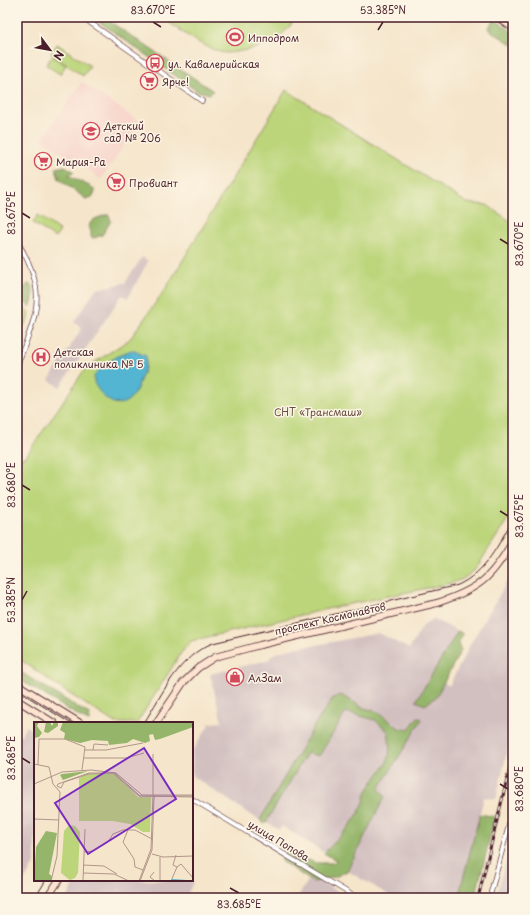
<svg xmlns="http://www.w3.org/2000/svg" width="530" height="915" viewBox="0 0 530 915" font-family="'Playpen Sans',sans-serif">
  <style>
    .built { fill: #f7d1c8 }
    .industrial { fill: #d2bfc0 }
    .green { fill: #bcd57a; stroke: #837a52 }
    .forest { fill: #95b66a; stroke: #706a4a }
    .water { fill: #53b5d1; stroke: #4e6a7e }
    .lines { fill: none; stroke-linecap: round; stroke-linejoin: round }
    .street-casing { stroke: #643d43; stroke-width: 5.5 }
    .secondary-casing { stroke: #643d43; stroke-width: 8 }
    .street { stroke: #fff; stroke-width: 4 }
    .secondary { stroke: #fde4d1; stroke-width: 6 }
    .tram { stroke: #4a1f2b; stroke-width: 1 }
    .rail-casing { stroke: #4a1f2b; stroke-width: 3 }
    .rail { stroke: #fcf5e5; stroke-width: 1.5; stroke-dasharray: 4.5; stroke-linecap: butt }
    .ticks { fill: none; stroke: #4a1f2b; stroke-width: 1.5 }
    .labels { text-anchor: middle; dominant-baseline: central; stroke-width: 3; stroke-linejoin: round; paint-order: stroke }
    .poi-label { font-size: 10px; fill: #4a1f2b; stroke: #fcf5e5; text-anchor: start }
    .park-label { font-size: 10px; fill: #664c3f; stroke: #fcf5e5 }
    .street-label { font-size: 10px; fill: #4a1f2b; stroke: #fcf5e5 }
    .inset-river { fill: none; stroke: #53b5d1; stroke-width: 2 }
    .inset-road { fill: none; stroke: #b1968a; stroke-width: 1 }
    .view { fill: #7b2cbf; fill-opacity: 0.15; stroke: #7b2cbf; stroke-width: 2 }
    .inset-edge { fill: none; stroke: #4a1f2b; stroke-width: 2 }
    .neatline { fill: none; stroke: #4a1f2b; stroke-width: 1.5 }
    .ticks-label { font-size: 10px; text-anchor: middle; fill: #4a1f2b }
  </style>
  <rect width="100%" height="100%" fill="#fcf5e5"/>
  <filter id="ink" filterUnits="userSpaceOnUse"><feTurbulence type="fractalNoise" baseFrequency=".025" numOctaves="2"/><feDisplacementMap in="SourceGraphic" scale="8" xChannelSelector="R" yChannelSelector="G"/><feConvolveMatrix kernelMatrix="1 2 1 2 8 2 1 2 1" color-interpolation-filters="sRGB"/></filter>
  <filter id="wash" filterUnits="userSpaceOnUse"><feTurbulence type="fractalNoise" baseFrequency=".012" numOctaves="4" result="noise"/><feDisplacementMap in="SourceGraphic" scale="16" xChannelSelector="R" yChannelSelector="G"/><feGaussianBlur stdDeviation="0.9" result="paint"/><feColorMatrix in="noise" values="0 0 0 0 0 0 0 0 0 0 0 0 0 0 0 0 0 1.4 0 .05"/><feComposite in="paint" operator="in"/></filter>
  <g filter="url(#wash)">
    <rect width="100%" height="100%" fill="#f5e5ca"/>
    <polygon class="built" points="82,82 140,122 101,179 42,139"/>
    <g class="industrial">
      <polygon points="142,257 148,261 128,298 122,295 60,387 49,380 82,328 74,322 96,289 125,283"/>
      <polygon points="513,572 513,726 496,799 484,797 458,898 394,898 334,863 336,860 282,826 279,830 266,822 265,824 192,776 192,752 210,723 222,722 210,674 264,661 269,659 273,654 298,647 317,645 379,633 409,649 423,626 433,619 463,634 438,679 449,686 472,641"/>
      <polygon points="26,726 35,732 35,863 17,892 17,742"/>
      <polygon points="513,835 513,898 500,898 497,893"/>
      <polygon points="311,876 348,898 297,898"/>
      <polygon points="77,880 191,880 193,882 186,898 67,898"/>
    </g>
    <g class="green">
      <path d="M161,17h136c-16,22 -29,30 -56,34 -6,1 -15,3 -21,1 -22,-7 -41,-23 -59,-35z"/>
      <polygon points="57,44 90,66 83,76 51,54"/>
      <polygon points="52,56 66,65 60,74 46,65"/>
      <polygon points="286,90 467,203 487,205 513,223 513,511 475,570 463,579 452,583 340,606 191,641 181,653 137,723 115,723 62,689 17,657 17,460 26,456 85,369 130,339 166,288"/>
      <polygon points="38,215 60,231 55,238 33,223"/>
      <polygon points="20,308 24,308 29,312 28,319 23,327 17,324 17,313"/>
    </g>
    <g class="forest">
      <polygon points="92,17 103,17 213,91 210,94 197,91"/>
      <polygon points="494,19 513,32 513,45 488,29"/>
      <polygon points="65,166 74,172 68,175 93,188 95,192 92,197 86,199 59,179 56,168"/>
      <path d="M105,215h4l2,6 -9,14 -8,3 -3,-1v-6l-2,-3c1,-10 8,-9 16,-13z"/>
      <path d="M28,284l4,2c1,7 2,15 -2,21l-6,-5 -2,-12z"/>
      <polygon points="458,631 463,634 458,644 461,650 436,697 425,705 416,701"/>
      <polygon points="17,670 90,715 89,721 80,717 17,678"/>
      <path d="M341,695l23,13 14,4 22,17h9l9,-12 4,2 -43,70 6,7 -38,75 -12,6 -22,5 -32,-21 5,-11 29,13h19l2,-3 -12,-7c15,-15 32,-31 40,-51 1,-3 1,-8 3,-11 16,-27 27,-25 21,-60l-13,-11 -29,-8 -27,44 -12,-3 -42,71 -5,-4 54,-94 19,-28z"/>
      <polygon points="480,814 495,817 475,898 458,898"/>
    </g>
    <path class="water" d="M132,350l14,6c1,11 -3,17 -7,27 -7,22 -24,29 -39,9 -3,-4 -7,-9 -6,-14 1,-10 29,-26 38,-28z"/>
  </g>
  <g filter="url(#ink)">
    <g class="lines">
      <defs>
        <g id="street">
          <polyline points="82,17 202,101"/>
          <path d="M17,241c32,52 20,71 0,125"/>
          <polyline points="192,799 357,898"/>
          <polyline points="491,892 513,810"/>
        </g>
        <g id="secondary">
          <polyline points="497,17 513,28"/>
          <polyline points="17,684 80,723"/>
          <polyline points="17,700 54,723"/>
          <path d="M156,723l27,-40 15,-15 17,-11 45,-12 177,-42c42,-14 54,-24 76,-62"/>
          <polyline points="47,898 59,880"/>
        </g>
      </defs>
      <use href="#street" class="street-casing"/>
      <use href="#secondary" class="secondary-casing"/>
      <use href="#street" class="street"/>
      <use href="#secondary" class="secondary"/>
      <g class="tram">
        <polyline points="17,690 70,723"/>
        <path d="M144,723c19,-30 35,-67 69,-80l245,-58c28,-13 40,-40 55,-66"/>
        <polyline points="35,898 46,880"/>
      </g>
      <defs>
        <polyline id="rail" points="478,898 513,755"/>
      </defs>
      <use href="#rail" class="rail-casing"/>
      <use href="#rail" class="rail"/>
    </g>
  </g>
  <path class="ticks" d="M153,22l8,5M378,30l5,-8M22,213l8,5M500,239l8,5M22,485l8,5M500,511l8,5M22,600l5,-9M22,758l8,5M500,784l8,5M230,888l9,5"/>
  <defs>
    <symbol id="stadium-ring" viewBox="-11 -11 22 22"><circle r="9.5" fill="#fcf5e5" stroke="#d1495b" stroke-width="1.5"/><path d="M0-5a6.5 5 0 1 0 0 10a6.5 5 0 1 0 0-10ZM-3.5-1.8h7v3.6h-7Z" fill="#d1495b"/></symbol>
    <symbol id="bus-ring" viewBox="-11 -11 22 22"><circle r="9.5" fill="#fcf5e5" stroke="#d1495b" stroke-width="1.5"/><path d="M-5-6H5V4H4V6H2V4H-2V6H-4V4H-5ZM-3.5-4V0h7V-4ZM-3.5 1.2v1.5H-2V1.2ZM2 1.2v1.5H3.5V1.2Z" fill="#d1495b"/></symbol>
    <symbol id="supermarket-ring" viewBox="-11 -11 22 22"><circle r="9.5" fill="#fcf5e5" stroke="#d1495b" stroke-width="1.5"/><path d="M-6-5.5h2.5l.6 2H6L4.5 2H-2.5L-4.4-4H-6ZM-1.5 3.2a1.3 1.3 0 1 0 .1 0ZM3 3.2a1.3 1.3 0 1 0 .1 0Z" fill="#d1495b"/></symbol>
    <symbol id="school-ring" viewBox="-11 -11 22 22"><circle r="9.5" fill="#fcf5e5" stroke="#d1495b" stroke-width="1.5"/><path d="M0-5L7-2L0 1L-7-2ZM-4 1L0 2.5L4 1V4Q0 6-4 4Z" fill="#d1495b"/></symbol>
    <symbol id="hospital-ring" viewBox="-11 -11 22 22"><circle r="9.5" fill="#fcf5e5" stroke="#d1495b" stroke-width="1.5"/><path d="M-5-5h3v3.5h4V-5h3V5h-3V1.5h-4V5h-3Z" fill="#d1495b"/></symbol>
    <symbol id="shop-ring" viewBox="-11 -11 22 22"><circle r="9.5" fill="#fcf5e5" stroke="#d1495b" stroke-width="1.5"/><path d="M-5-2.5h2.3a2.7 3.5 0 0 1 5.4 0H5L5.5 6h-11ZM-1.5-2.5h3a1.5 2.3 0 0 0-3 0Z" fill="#d1495b"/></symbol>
  </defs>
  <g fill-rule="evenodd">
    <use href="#stadium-ring" x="225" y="27" width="20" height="20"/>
    <use href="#bus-ring" x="145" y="53" width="20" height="20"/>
    <use href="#supermarket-ring" x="139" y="71" width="20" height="20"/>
    <use href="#school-ring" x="81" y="121" width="20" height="20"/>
    <use href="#supermarket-ring" x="33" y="151" width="20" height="20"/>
    <use href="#supermarket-ring" x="106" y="172" width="20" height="20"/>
    <use href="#hospital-ring" x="31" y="347" width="20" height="20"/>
    <use href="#shop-ring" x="225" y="667" width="20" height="20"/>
  </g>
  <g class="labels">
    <g class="poi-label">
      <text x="248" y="37">Ипподром</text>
      <text x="168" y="63">ул. Кавалерийская</text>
      <text x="162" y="81">Ярче!</text>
      <text x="104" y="125">Детский<tspan x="104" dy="12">сад № 206</tspan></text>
      <text x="56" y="161">Мария-Ра</text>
      <text x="129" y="182">Провиант</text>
      <text x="54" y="351">Детская<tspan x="54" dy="12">поликлиника № 5</tspan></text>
      <text x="248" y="677">АлЗам</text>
    </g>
    <g class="park-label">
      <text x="318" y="411">СНТ «Трансмаш»</text>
    </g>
    <g class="street-label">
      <text transform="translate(330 618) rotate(-13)">проспект Космонавтов</text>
      <text transform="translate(279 840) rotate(31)">улица Попова</text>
    </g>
  </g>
  <g transform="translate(34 722)">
    <rect width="159" height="159" fill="#f5e5ca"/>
    <path d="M54,52h28l22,23h13l-1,35h-7l-13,-8 -17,-3h-34v-43zM35,103l6,1 5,6 -2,41 -3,5 -5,2 -9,-7 3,-42z" fill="#bcd57a"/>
    <path d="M0,0h5l-2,4 5,7 -3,4 -5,1zM12,0h4l2,4 2,-4h4v4l-10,7 -4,-1zM29,0h130v5l-33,12 -5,1 -2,-6 -4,1 1,6 -5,2 -12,-4 -6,4 -18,2 -1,-4 -16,-1 -12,3 -16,-4 1,-6 -5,-3zM54,49l-25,9 -3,-5 2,-1zM12,109l11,2 -8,41 3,2 -1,5h-17l2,-34z" fill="#95b66a"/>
    <path class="inset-river" d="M138,158l15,1"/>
    <path class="inset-road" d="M50,28h22l37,-7M59,28l1,-6 14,1M119,32v41M50,36h42l18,-5M0,42l15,3 4,17 7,8 -3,64 -6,25M4,43l1,-26h26l20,8 -3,23M0,62l28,-12 29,-2 25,3 26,22h51M159,74h-53l-23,-21 -2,-2h-26l-31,11 -1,2 4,2 3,-6 25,-8 24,-1 26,23 54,1M0,97l25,1M94,108l-5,12 11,17 1,8 8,3M50,130l9,-1 15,-9 5,-8 10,-4h12l17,9M118,132l11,3 30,-1M142,133l-3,10 4,2 4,-3 12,14M126,135v24M49,143l21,1 13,8M120,150l-4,5 5,4M49,151l31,1 15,7M49,159l2,-52M105,159l12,-32 2,-54M106,159l12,-31 2,-52 2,-2M137,159l6,-14"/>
    <path class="view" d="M110,26l32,51 -88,55 -33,-51z"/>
    <rect width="159" height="159" class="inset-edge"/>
  </g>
  <rect width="530" height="915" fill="none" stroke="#fcf5e5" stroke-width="44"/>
  <g transform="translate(50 50) rotate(122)" stroke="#fcf5e5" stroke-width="3" paint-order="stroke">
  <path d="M0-3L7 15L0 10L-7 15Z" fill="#4a1f2b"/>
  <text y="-6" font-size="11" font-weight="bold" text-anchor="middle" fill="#4a1f2b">N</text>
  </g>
  <rect x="22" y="22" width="486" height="871" class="neatline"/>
  <g class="ticks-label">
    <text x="153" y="14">83.670°E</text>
    <text x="383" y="14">53.385°N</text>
    <text transform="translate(11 213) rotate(-90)" y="4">83.675°E</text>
    <text transform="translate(519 244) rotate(-90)" y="4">83.670°E</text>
    <text transform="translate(11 485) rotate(-90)" y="4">83.680°E</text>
    <text transform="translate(519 516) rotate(-90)" y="4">83.675°E</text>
    <text transform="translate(11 600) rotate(-90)" y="4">53.385°N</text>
    <text transform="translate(11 758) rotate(-90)" y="4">83.685°E</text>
    <text transform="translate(519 789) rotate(-90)" y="4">83.680°E</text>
    <text x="239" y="908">83.685°E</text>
  </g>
</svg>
